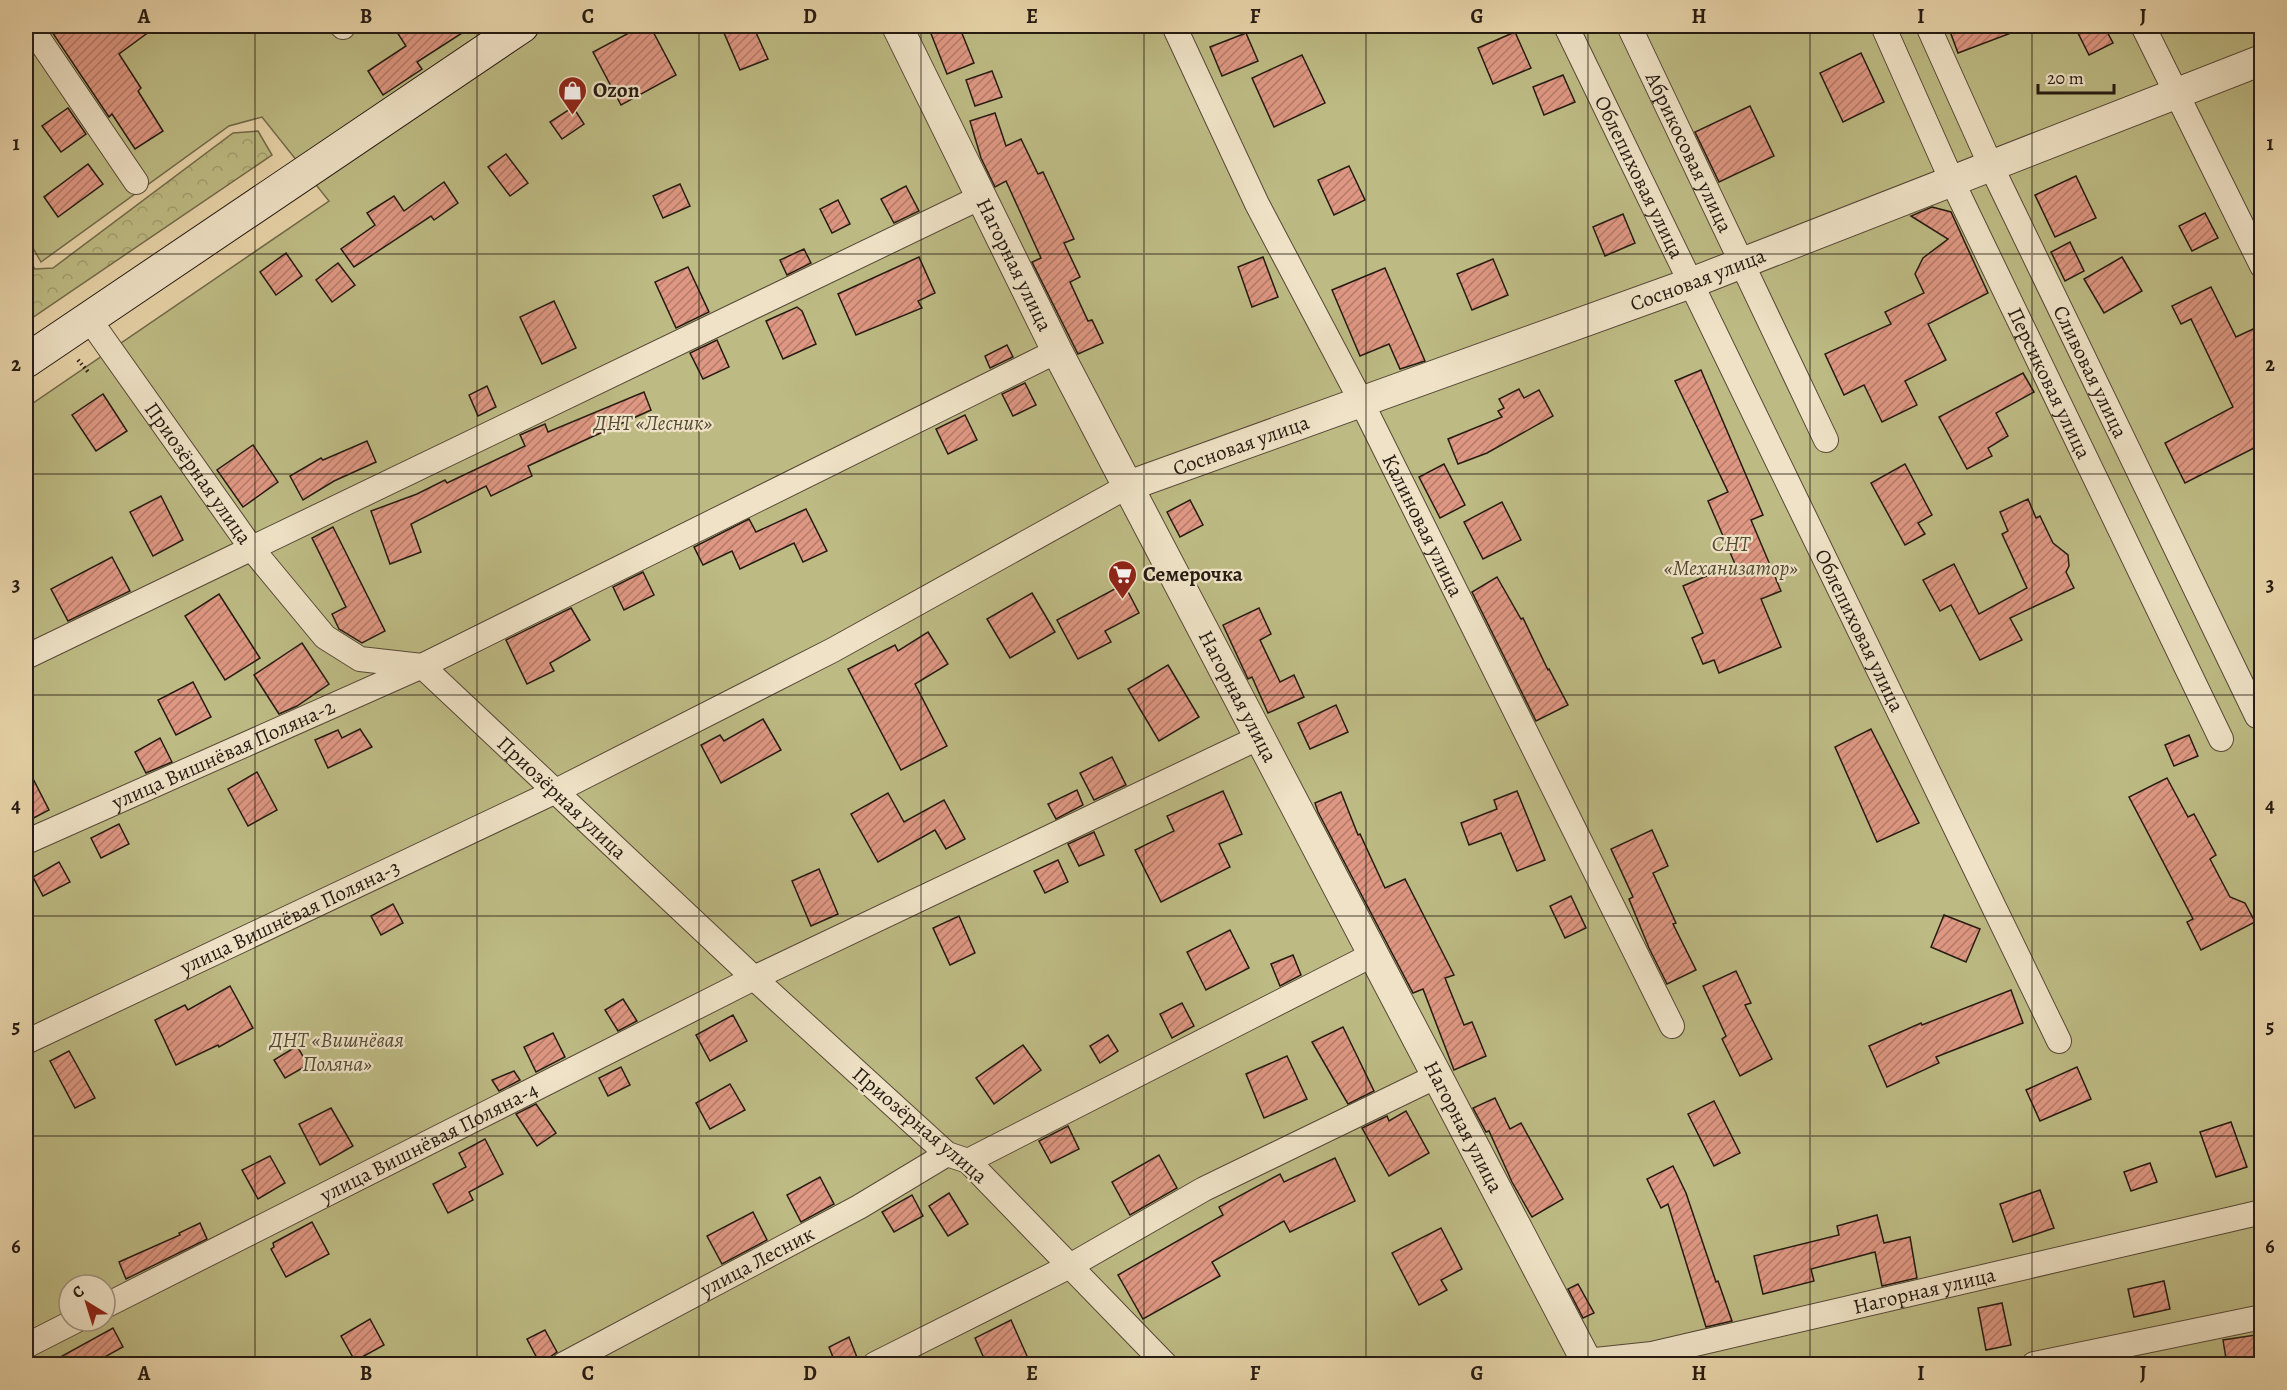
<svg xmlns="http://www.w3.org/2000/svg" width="2287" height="1390" viewBox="0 0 2287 1390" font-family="Alegreya,serif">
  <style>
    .green { fill: #bdba83; stroke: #726a4a; stroke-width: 1.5; fill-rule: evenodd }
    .forest { fill: url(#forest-crowns); stroke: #726a4a; stroke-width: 1.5 }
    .building { fill: url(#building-hatch); stroke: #261b12; stroke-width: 1.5 }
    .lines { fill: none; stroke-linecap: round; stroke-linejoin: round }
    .minor-casing { stroke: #564938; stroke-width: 26 }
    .tertiary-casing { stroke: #564938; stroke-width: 32 }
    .secondary-casing { stroke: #261b12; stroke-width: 35 }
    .path { stroke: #261b12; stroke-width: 4; stroke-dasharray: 1.5 3; stroke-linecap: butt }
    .minor { stroke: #efe2c6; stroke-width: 24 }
    .tertiary { stroke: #efe2c6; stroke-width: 30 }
    .secondary { stroke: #efe2c6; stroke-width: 33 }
    .grid { fill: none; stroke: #261b12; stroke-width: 1.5; stroke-opacity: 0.55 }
    .labels { text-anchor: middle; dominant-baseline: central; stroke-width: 4.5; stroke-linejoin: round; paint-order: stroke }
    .poi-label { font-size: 21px; font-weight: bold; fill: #261b12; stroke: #efe2c6; text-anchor: start }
    .street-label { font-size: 21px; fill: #261b12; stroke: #efe2c6 }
    .park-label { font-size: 21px; font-style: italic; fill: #534b34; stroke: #efe2c6 }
    .neatline { fill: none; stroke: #261b12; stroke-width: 2 }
    .grid-label { font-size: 20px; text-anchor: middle; font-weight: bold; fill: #261b12 }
  </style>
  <defs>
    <pattern id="forest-crowns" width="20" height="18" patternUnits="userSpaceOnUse" patternTransform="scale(1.5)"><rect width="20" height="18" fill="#bdba83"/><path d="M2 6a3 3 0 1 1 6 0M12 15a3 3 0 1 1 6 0" fill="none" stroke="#a29f70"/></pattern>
    <pattern id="building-hatch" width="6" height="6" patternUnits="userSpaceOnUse" patternTransform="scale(1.5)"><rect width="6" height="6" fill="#de9782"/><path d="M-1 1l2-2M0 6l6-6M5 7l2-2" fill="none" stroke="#b47a69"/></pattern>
  </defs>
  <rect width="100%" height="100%" fill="#e7d3a8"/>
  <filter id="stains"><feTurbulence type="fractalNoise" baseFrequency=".00333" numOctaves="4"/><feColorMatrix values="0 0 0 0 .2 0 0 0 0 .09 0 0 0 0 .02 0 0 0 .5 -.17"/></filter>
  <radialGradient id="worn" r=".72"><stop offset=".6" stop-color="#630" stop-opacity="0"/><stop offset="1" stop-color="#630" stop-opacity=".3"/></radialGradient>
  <path class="green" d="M26,26h2235v1338h-2235v-956l303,-207 -67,-84 -33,9 -188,136 -15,-26zM69,1285h36v36h-36z"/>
  <polygon class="forest" points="258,131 272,155 26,322 26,256 35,269 53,268 233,133"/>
  <g class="building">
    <polygon points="48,26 157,26 119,54 141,88 138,91 163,131 135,149 112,114 109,117"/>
    <polygon points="393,26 473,26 417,62 422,69 383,95 368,71 406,46"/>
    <polygon points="642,26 650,26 676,75 621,105 593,52"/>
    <polygon points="721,26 753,26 768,59 740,70"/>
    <polygon points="928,26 959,26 974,63 947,74"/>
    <polygon points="1948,26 2026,26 2027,27 1958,53"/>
    <polygon points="2094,26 2104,26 2113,43 2089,55 2078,33"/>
    <polygon points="1515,32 1531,68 1493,84 1478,48"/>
    <polygon points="1246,33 1258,61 1222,76 1210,47"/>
    <polygon points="1861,53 1884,102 1843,122 1820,73"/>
    <polygon points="1302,55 1325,103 1274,127 1252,78"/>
    <polygon points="992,71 1002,97 975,106 966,80"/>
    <polygon points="1563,75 1575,102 1544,115 1533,87"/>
    <polygon points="1750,106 1774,156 1719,182 1695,132"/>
    <polygon points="573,107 584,124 562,139 550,122"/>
    <polygon points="68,108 86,134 61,152 42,126"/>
    <polygon points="995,113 1006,146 1021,139 1038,174 1043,172 1074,239 1064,243 1080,277 1070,282 1088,321 1092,320 1103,343 1078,354 1032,262 1041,258 1006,181 995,187 981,158 970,121"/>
    <polygon points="506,154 528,183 510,196 488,167"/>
    <polygon points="88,164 103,184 58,217 44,197"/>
    <polygon points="1349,166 1365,200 1334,215 1318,180"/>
    <polygon points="2076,176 2096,218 2055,237 2035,195"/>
    <polygon points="444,182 458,203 434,220 431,216 354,267 341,249 375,225 367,213 394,196 404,211"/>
    <polygon points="680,184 690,206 663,218 653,196"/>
    <polygon points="906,186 919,211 894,223 881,199"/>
    <polygon points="838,200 850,224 832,233 820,209"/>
    <polygon points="1932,207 1951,212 1988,293 1928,324 1946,360 1905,381 1917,405 1882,422 1864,385 1844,395 1825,354 1891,324 1885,312 1924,293 1915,274 1923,258 1948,239 1911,216"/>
    <polygon points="2205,213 2218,238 2192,251 2179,226"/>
    <polygon points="1623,214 1635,243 1605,256 1593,227"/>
    <polygon points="2070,242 2084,271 2065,281 2051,252"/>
    <polygon points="804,249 811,263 787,275 780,260"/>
    <polygon points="286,253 302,276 276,295 260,272"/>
    <polygon points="919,257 935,293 918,301 922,308 856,335 838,294"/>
    <polygon points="1263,257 1278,297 1252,307 1238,267"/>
    <polygon points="2122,257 2142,291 2104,313 2084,279"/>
    <polygon points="1493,259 1508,295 1472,310 1457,274"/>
    <polygon points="338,263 355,285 332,302 316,280"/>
    <polygon points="688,267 709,312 676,328 655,282"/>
    <polygon points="1385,268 1425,361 1400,369 1389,344 1360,356 1332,290"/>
    <polygon points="2211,287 2236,337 2262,325 2262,444 2185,483 2165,443 2233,407 2191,319 2181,324 2172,306"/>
    <polygon points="554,301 576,348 542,364 520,317"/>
    <polygon points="797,307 802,311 816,344 783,359 766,321"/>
    <polygon points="717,340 729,367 703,379 690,353"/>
    <polygon points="1007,345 1013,357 990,368 985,356"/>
    <polygon points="1701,370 1763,515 1751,520 1781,591 1761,599 1781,647 1719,673 1714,660 1703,664 1692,638 1703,633 1683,586 1735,564 1708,501 1728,492 1675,381"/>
    <polygon points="2023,373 2034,392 1996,413 2008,436 1988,448 1992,456 1967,469 1939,417"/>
    <polygon points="1025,383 1036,405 1013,416 1002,394"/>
    <polygon points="487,386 496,407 478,416 469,395"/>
    <polygon points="1519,389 1524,398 1539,390 1553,416 1487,453 1458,464 1448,439 1502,417 1498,411 1504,408 1499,399"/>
    <polygon points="644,392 651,410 528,466 532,476 491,496 486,486 411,524 421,552 390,564 371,511 417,494 445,480 447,483 525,446 520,435 545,424 548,432"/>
    <polygon points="103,394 127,431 96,451 72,415"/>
    <polygon points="965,415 977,440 948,454 936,429"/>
    <polygon points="367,441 376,462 334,481 303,500 290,476 321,458 323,460"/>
    <polygon points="253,445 278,482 243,507 217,470"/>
    <polygon points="1444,464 1465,505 1440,518 1419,477"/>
    <polygon points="1905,464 1932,515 1918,523 1925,534 1905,545 1871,483"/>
    <polygon points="161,496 183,540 153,556 130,512"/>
    <polygon points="2028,499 2036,518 2040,516 2053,543 2068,555 2069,566 2066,572 2074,588 2010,618 2022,640 1980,660 1951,605 1940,611 1923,580 1954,564 1979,614 2027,588 2002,534 2008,531 2000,512"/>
    <polygon points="1190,500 1203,525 1180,537 1167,512"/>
    <polygon points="1502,502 1521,540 1483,559 1464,522"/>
    <polygon points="806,509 827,551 803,562 794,543 740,569 732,551 703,565 694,547 749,519 756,532"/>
    <polygon points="333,527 385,631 362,643 339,629 332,614 346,607 312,538"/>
    <polygon points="112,557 130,591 68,621 51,589"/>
    <polygon points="643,572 654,595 624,610 613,587"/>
    <polygon points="1497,577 1521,619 1523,618 1548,670 1549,669 1568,705 1536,721 1472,592"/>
    <polygon points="1124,584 1139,613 1105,631 1111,642 1078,659 1057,620"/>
    <polygon points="1032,593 1055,632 1010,658 987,619"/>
    <polygon points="219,594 260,658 225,680 185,616"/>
    <polygon points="571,608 590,640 550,663 554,671 527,684 506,640"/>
    <polygon points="1259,608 1271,634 1260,640 1280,682 1294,675 1304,697 1268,713 1252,677 1248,679 1223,625"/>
    <polygon points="928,632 948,664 915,684 947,746 901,770 848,669 895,645 898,651"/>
    <polygon points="302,643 329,684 297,706 279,714 254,675"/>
    <polygon points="1168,665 1199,717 1159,741 1128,689"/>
    <polygon points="193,682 211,717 176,735 158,700"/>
    <polygon points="1336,705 1348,732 1310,749 1298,723"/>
    <polygon points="763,719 781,750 721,783 701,745 720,735 724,741"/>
    <polygon points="360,729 372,747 328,768 315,740 338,730 342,738"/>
    <polygon points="1871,729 1919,823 1877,842 1835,747"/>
    <polygon points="2189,735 2198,756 2174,766 2165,745"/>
    <polygon points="160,738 172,762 146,773 135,752"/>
    <polygon points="1112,757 1126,785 1094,800 1080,773"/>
    <polygon points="26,765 49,810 26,822"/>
    <polygon points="257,772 277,810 248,826 228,789"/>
    <polygon points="2167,778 2188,817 2194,814 2216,855 2210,859 2230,897 2245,903 2255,922 2201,950 2187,922 2193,919 2129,797"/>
    <polygon points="1077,790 1083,805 1056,819 1048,804"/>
    <polygon points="1223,791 1242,834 1219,844 1230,867 1161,902 1135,850 1174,831 1167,816"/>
    <polygon points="1517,791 1545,860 1517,871 1501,833 1469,845 1461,823 1497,809 1494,800"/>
    <polygon points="1341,792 1358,835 1360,834 1385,888 1405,879 1454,975 1445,978 1464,1025 1472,1022 1486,1056 1454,1070 1423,989 1413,993 1318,812 1315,803"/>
    <polygon points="888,793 904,822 944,800 965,839 946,849 935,830 878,862 851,814"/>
    <polygon points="119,824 129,844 101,858 91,838"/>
    <polygon points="1652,830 1668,866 1653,873 1676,923 1673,924 1696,970 1667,984 1649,948 1629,899 1633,897 1611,849"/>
    <polygon points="1094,832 1104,855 1079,866 1068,844"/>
    <polygon points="1058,860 1068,882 1045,893 1034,871"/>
    <polygon points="59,862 70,882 43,896 33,877"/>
    <polygon points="819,869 838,914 811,926 792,881"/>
    <polygon points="1571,896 1586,928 1565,938 1550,906"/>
    <polygon points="393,904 403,923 381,935 371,916"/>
    <polygon points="1944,915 1980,929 1966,962 1931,947"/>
    <polygon points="959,916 975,953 950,965 933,928"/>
    <polygon points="1230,930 1249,968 1206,990 1187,952"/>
    <polygon points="1293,955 1301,975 1280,986 1271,964"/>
    <polygon points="1736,971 1751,1003 1745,1005 1772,1059 1740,1076 1722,1039 1726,1036 1703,986"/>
    <polygon points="230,986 253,1028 219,1047 218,1045 176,1065 155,1020 185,1005 188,1010"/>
    <polygon points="2011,990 2023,1023 1936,1057 1939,1063 1887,1087 1869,1046 1921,1023 1922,1025"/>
    <polygon points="623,999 637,1021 618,1031 605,1010"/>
    <polygon points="1182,1003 1194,1026 1172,1038 1160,1014"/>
    <polygon points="733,1015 747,1041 710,1061 696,1035"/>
    <polygon points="1343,1027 1374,1091 1348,1104 1312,1042"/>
    <polygon points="553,1033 565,1057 536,1072 524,1047"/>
    <polygon points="1108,1035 1118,1051 1100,1063 1090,1046"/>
    <polygon points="1023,1045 1041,1070 994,1104 976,1078"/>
    <polygon points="297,1046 308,1065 285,1078 274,1060"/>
    <polygon points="69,1051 95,1098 75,1108 50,1061"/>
    <polygon points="1287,1056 1307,1099 1264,1118 1246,1074"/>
    <polygon points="621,1067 630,1085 608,1096 599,1078"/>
    <polygon points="2077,1067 2091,1099 2040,1121 2026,1090"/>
    <polygon points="514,1071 520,1080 499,1091 492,1080"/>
    <polygon points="730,1084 745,1110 710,1129 696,1103"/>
    <polygon points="1495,1098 1510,1129 1521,1123 1563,1199 1532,1217 1512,1182 1489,1131 1486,1132 1473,1108"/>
    <polygon points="1714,1101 1740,1153 1714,1166 1688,1114"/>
    <polygon points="536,1104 556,1133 537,1146 516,1114"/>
    <polygon points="331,1108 353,1146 320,1165 299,1124"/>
    <polygon points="1406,1111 1429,1153 1389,1176 1362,1128 1387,1116 1389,1121"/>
    <polygon points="2231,1122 2247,1167 2216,1177 2200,1132"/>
    <polygon points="1068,1126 1079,1149 1051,1163 1039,1141"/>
    <polygon points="485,1139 503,1174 469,1192 473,1200 448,1213 433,1184 466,1167 459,1153"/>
    <polygon points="1159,1155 1177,1188 1130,1215 1112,1182"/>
    <polygon points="270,1156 285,1183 258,1199 242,1170"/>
    <polygon points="1335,1158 1355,1201 1290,1232 1284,1221 1212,1262 1220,1276 1143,1319 1118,1275 1223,1215 1219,1207 1280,1174 1284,1182"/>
    <polygon points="2150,1163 2157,1182 2131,1191 2124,1172"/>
    <polygon points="1673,1166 1686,1193 1716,1282 1718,1281 1732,1321 1706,1327 1668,1204 1661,1208 1647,1179"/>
    <polygon points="820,1177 834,1204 801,1222 787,1195"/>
    <polygon points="2040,1190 2054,1228 2013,1242 2000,1204"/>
    <polygon points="949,1193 968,1224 948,1236 929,1206"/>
    <polygon points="912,1195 923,1216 894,1232 882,1212"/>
    <polygon points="753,1212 767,1240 722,1264 707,1236"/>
    <polygon points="1877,1215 1884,1243 1910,1237 1917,1278 1882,1286 1875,1252 1811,1269 1814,1281 1763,1294 1754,1256 1839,1235 1837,1226"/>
    <polygon points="312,1222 329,1254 286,1277 271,1249 274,1247 273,1243"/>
    <polygon points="200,1223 207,1239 126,1279 119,1262 180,1235 179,1233"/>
    <polygon points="1441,1228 1462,1269 1441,1280 1447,1290 1419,1305 1392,1253"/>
    <polygon points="2164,1281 2170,1309 2134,1317 2128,1289"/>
    <polygon points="1578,1284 1594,1313 1583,1318 1568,1289"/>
    <polygon points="2002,1303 2011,1345 1986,1350 1978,1308"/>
    <polygon points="370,1319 384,1345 355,1361 341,1336"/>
    <polygon points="1011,1320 1031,1365 987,1365 975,1338"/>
    <polygon points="113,1328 123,1347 90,1365 46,1365"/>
    <polygon points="545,1330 557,1352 540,1364 527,1339"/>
    <polygon points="2262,1334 2262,1365 2227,1365 2223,1340"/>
    <polygon points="849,1337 860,1365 836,1365 829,1347"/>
  </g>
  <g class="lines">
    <defs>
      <g id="minor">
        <polyline points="30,26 136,182"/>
        <polyline points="342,26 343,27"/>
        <path id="s1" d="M1174,26l83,178 104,197 311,625"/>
        <path id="s2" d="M1566,26l493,1015"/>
        <path id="s3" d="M1629,26l197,414"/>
        <path id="s4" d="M1883,26l69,155 269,558"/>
        <path id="s5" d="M1928,26l63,140 266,550"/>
        <polyline points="2143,26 2262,266"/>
        <path id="s6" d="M89,319l163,230 73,88 35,22 62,7 332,312 193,176 21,7 197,203"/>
        <polyline points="26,657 979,198"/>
        <path id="s7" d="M26,842l396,-176 635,-315"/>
        <path id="s8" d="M26,1042l528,-250 279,-142 295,-164"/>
        <polyline points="968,1161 1372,955"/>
        <path id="s9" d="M105,1306l649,-328 504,-240"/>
        <polyline points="26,1346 75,1321"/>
        <path id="s10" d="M1586,1361l66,-7 610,-142"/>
        <path id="s11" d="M564,1364l295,-157 88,-53"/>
        <polyline points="875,1364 1070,1266 1204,1189 1437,1076"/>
        <polyline points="2034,1364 2262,1317"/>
      </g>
      <g id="tertiary">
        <path id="s12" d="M897,26l160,325 531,1013"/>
        <path id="s13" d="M1128,486l563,-203 571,-223"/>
      </g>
      <polyline id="secondary" points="26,361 522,26"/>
    </defs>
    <use href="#minor" class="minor-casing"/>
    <use href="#tertiary" class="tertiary-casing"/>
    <use href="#secondary" class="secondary-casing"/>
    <polyline class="path" points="78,360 89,373"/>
    <use href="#minor" class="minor"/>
    <use href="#tertiary" class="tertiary"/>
    <use href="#secondary" class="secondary"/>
  </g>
  <path class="grid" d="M255,26v1338M477,26v1338M699,26v1338M921,26v1338M1144,26v1338M1366,26v1338M1588,26v1338M1810,26v1338M2032,26v1338M26,254h2236M26,474h2236M26,695h2236M26,916h2236M26,1136h2236"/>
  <defs>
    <symbol id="shop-pin" viewBox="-11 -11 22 30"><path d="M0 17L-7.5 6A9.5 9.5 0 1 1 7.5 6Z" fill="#8f2418" stroke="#efe2c6"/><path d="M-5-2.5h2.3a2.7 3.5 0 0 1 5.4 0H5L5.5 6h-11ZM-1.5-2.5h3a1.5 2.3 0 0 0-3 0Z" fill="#fff"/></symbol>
    <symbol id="supermarket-pin" viewBox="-11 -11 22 30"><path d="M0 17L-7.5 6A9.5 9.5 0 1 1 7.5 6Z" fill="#8f2418" stroke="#efe2c6"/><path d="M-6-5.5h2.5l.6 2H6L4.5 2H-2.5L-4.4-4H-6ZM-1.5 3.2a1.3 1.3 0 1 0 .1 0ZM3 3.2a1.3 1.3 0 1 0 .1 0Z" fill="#fff"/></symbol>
  </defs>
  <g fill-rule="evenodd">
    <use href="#shop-pin" x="556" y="74" width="33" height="45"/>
    <use href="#supermarket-pin" x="1106" y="558" width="33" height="45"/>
  </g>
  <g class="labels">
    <g class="poi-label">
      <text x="593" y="90">Ozon</text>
      <text x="1143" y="574">Семерочка</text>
    </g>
    <g class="street-label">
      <text stroke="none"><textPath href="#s3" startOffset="140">Абрикосовая улица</textPath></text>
      <text stroke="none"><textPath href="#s2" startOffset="168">Облепиховая улица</textPath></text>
      <text stroke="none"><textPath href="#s12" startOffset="266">Нагорная улица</textPath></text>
      <text stroke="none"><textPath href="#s13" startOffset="606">Сосновая улица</textPath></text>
      <text stroke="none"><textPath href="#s5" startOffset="382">Сливовая улица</textPath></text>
      <text stroke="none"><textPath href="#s4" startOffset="394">Персиковая улица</textPath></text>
      <text stroke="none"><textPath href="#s13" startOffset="120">Сосновая улица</textPath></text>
      <text stroke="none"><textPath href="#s6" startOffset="189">Приозёрная улица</textPath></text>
      <text stroke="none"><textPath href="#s1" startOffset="558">Калиновая улица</textPath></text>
      <text stroke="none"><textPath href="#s2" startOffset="672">Облепиховая улица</textPath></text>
      <text stroke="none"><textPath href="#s12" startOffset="752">Нагорная улица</textPath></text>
      <text stroke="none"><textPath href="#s7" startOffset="216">улица Вишнёвая Поляна-2</textPath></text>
      <text stroke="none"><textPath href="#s6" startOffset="692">Приозёрная улица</textPath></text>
      <text stroke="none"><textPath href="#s8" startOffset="292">улица Вишнёвая Поляна-3</textPath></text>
      <text transform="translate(920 1125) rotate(40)">Приозёрная улица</text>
      <text stroke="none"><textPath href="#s12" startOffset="1238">Нагорная улица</textPath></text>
      <text stroke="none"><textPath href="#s9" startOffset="363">улица Вишнёвая Поляна-4</textPath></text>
      <text stroke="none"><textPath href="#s11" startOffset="219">улица Лесник</textPath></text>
      <text stroke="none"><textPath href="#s10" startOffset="346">Нагорная улица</textPath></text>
    </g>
    <g class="park-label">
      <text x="653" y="423">ДНТ «Лесник»</text>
      <text x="1731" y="544">СНТ<tspan x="1731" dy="24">«Механизатор»</tspan></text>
      <text x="337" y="1040">ДНТ «Вишнёвая<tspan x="337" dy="24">Поляна»</tspan></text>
    </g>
  </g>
  <rect width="2287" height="1390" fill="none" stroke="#e7d3a8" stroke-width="66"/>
  <g transform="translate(87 1303) rotate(322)"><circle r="28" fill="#efe2c6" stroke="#9f927e" stroke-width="1.5"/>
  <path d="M0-4.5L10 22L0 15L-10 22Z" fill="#8f2418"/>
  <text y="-9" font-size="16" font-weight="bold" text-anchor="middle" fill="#261b12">С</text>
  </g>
  <path d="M2038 84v9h76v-9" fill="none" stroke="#261b12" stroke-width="3"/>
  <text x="2047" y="84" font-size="18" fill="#261b12" stroke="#efe2c6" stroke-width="4.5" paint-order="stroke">20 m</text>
  <rect x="33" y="33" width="2221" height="1324" class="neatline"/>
  <g class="grid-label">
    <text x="144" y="23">A</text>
    <text x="366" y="23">B</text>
    <text x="588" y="23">C</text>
    <text x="810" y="23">D</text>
    <text x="1032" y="23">E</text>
    <text x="1255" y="23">F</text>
    <text x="1477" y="23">G</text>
    <text x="1699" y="23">H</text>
    <text x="1921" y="23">I</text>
    <text x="2143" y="23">J</text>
    <text x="16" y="150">1</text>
    <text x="2270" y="150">1</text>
    <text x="16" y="371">2</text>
    <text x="2270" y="371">2</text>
    <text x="16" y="591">3</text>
    <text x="2270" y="591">3</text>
    <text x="16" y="812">4</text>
    <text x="2270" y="812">4</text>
    <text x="16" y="1033">5</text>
    <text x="2270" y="1033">5</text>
    <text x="16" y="1253">6</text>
    <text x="2270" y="1253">6</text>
    <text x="144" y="1380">A</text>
    <text x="366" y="1380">B</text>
    <text x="588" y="1380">C</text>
    <text x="810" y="1380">D</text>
    <text x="1032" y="1380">E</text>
    <text x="1255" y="1380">F</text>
    <text x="1477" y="1380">G</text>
    <text x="1699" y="1380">H</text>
    <text x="1921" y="1380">I</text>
    <text x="2143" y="1380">J</text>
  </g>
  <rect width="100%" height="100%" filter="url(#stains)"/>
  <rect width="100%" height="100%" fill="url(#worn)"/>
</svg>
